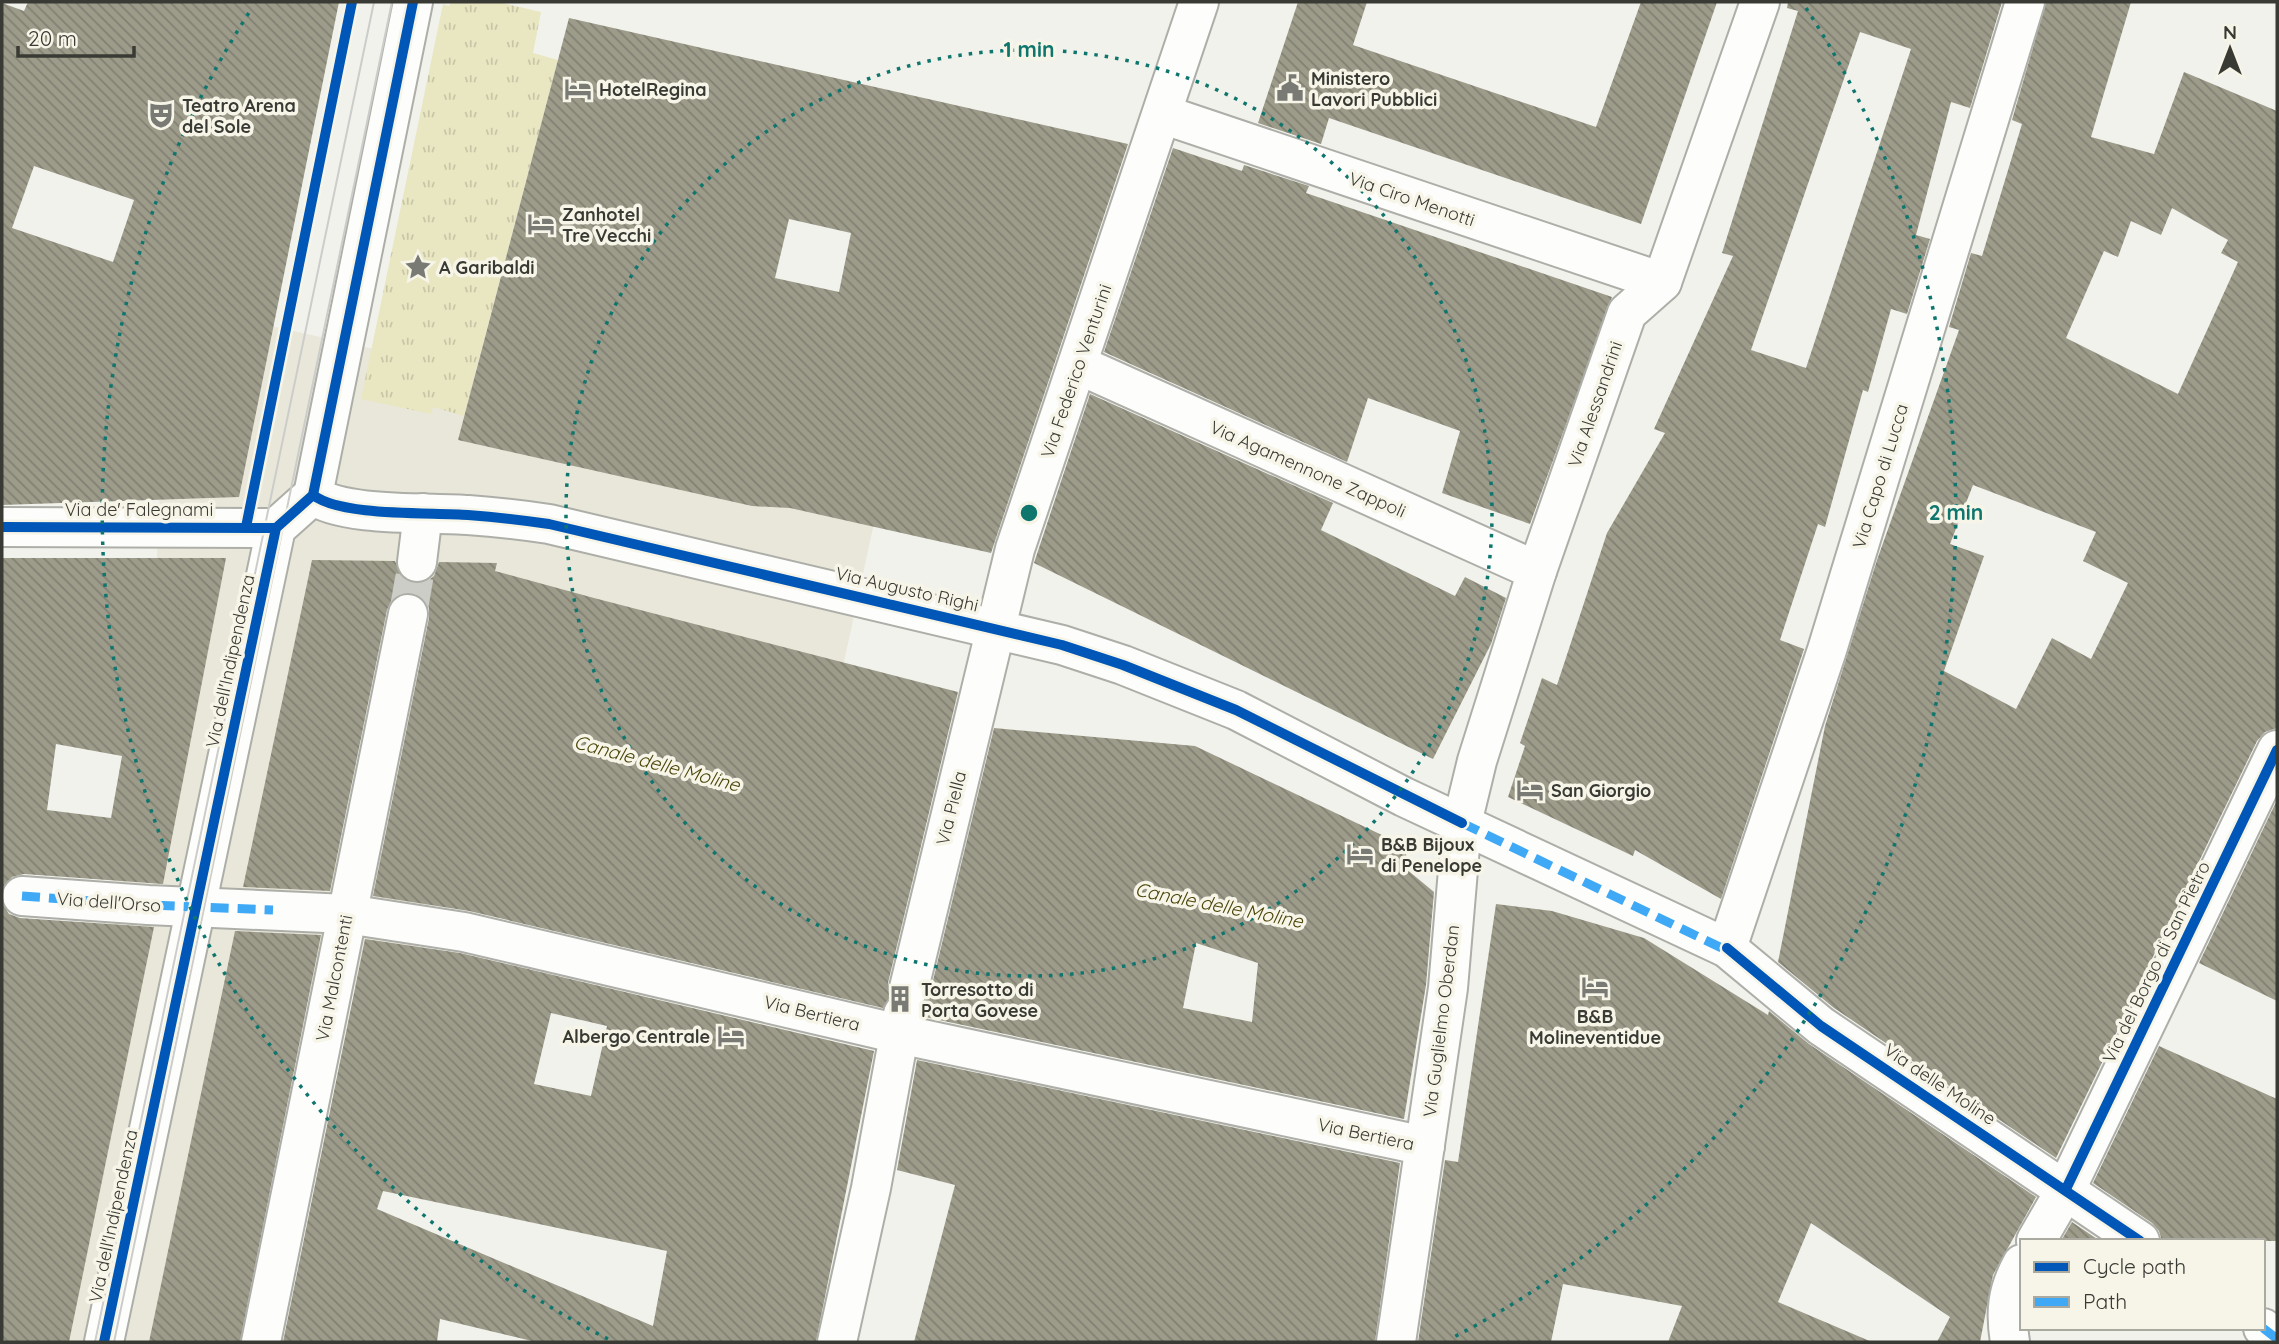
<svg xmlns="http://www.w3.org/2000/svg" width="2279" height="1344" viewBox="0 0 2279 1344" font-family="Quicksand,sans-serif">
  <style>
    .built { fill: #e8e7d9 }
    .park { fill: url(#park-tufts) }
    .building { fill: url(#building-back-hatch); fill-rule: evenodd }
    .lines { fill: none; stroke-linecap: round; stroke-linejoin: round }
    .minor-tunnel { stroke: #cdcdc7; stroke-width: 38; stroke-dasharray: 38 19; stroke-linecap: butt }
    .minor-casing { stroke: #aeaea9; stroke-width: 42 }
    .minor { stroke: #fdfdfc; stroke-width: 38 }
    .tram { stroke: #ccccca; stroke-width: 2 }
    .quiet { stroke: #3fa9f5; stroke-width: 9; stroke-dasharray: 18 9; stroke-linecap: butt }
    .cycleway-casing { stroke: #f6f5e8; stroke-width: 15 }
    .cycleway { stroke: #0057b8; stroke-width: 10 }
    .ring { fill: none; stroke: #0f766e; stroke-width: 3.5; stroke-dasharray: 3.5 7 }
    .labels { text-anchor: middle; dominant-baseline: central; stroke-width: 7; stroke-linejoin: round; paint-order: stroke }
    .poi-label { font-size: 18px; font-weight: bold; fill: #3a3a35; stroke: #f6f5e8; text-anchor: start }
    .street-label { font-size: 18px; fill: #3a3a35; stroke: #f6f5e8 }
    .water-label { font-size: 19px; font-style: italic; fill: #4b4509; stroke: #f6f5e8 }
    .centre { fill: #0f766e; stroke: #f6f5e8; stroke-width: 3.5 }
    .ring-label { font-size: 21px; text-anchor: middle; font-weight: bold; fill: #0f766e; stroke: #f6f5e8; stroke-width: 7; stroke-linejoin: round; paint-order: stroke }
  </style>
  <defs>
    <pattern id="park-tufts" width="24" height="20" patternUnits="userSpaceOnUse" patternTransform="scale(1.75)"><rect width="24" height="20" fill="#e9e6c2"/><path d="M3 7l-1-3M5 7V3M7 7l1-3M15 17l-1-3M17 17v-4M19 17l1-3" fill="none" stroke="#c9c6a7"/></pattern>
    <pattern id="building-back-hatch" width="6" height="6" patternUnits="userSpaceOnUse" patternTransform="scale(1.75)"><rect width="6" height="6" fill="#9d9c8b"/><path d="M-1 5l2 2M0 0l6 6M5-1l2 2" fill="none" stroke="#818072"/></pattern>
  </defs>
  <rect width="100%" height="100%" fill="#f2f2ec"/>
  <polygon class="built" points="226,316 495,376 880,495 836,699 372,598 323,841 440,864 407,990 295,980 217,1342 20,1342 69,1156 153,649 161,464"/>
  <polygon class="park" points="451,2 498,2 541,12 533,53 558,60 464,416 433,407 431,414 361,399 443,4 449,6"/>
  <g class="building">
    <path d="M28,2h311l-100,495 -237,8v-502l22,8zM34,166l100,34 -21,62 -101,-34z"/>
    <polygon points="1298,2 1367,2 1353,45 1596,127 1641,2 1717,2 1641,224 1329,118 1321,144 1258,123"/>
    <path d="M1788,2h214l-32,106 -19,-6 -35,133 14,4 -23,75 -16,-5 -23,83 -5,-2 -38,137 -7,-3 -38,116 24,9 -83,250 -86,-49 -2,6 -125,-59 17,-51 -5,-3 22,-65 15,7 50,-152 58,-100 -11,-4 79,-173 -11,-3 76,-242 -11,-3zM1860,32l51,17 -105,319 -55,-18z"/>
    <path d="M2046,2h85l-40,135 63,17 30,-82 93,39v617l-12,4 -8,9 -201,417 -222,-150 -56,-46 47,-236 52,-166 82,-230 -10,-3 22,-74 11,3 40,-132 -10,-4zM2172,208l56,32 -7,13 17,9 -60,132 -112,-56 38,-87 14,6 13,-36 30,14zM1973,485l123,47 -13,29 45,22 -37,76 -39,-21 -36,71 -72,-38 40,-115 -34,-12z"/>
    <path d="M569,18l559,126 -137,409 -201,-45 -38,-2 -294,-66zM789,219l62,14 -12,59 -64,-14z"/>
    <polygon points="1173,148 1242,171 1244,165 1309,186 1306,193 1612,297 1530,524 1442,493 1460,431 1368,398 1347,462 1104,352"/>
    <polygon points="1090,394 1333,503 1321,530 1455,596 1465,577 1506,598 1491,644 1433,759 1034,563"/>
    <path d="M2,558h224l-63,326 -139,-10 -12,3 -10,13zM56,744l66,12 -11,62 -64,-8z"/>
    <polygon points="312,560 395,561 403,579 415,584 426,582 434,576 439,562 497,563 495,571 594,598 958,692 888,983 890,997 883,1008 469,911 373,896 429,618 429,608 423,598 412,593 402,593 392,599 387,610 330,891 243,887"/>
    <path d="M994,728l201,18 212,101 -2,21 29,24 -8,93 -22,134 -479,-102 -3,-12 8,-12zM1196,943l62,20 -6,59 -69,-14z"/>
    <polygon points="2277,800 2277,1001 2199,963"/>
    <polygon points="2,903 9,914 20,918 154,927 69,1342 2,1342"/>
    <polygon points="1496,904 1552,911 1644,938 1768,1015 1769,1011 1809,1044 2036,1197 1993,1275 1980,1342 1937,1342 1950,1317 1811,1223 1778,1302 1872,1342 1668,1342 1682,1306 1563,1284 1551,1342 1418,1342 1445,1160 1458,1162"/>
    <polygon points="235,931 321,935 240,1342 149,1342"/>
    <path d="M365,939l95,14 414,98 -58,291h-280l-96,-23 -3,23h-154zM551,1013l56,13 -16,70 -57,-12zM383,1191l284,60 -14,75 -276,-117z"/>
    <polygon points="2159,1046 2277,1099 2277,1241 2162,1241 2159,1231 2152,1223 2093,1183"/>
    <polygon points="917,1060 1400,1163 1375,1342 914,1342 955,1185 897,1170"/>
    <polygon points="2072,1222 2100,1241 2061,1241"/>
  </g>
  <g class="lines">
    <polyline class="minor-tunnel" points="408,614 417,562"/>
    <defs>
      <g id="minor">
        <polyline points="1162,114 1662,282"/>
        <polyline points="1079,365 1537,571"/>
        <path d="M313,495c29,22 117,17 155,20 27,2 54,5 81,9l513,121 61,20 113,45 168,87 323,151 94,78 319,215"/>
        <polyline points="2,527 276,528"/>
        <polyline points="417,562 423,513"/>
        <polyline points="22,896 148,905 347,914 464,932 899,1034 1425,1146"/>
        <polyline points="1727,948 1827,650 2025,2"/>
        <polyline points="909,988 1015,549 1199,2"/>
        <polyline points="2036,1241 2066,1189 2277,750"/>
        <polyline points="2263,1328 2277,1339"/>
        <polyline points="104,1342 276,528 313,495 413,2"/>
        <polyline points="261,1342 408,614"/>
        <polyline points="837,1342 871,1188 903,1014"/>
        <polyline points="1396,1342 1448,988 1462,823 1477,761 1537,571 1627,313 1662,282 1760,2"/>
        <path d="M2010,1342c-5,-30 -3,-51 12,-78"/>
      </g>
    </defs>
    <use href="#minor" class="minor-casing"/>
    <use href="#minor" class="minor"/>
    <g class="tram">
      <polyline points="95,1342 374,2"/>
      <polyline points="114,1342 392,2"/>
    </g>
    <g class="quiet">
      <polyline points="1462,823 1730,952"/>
      <polyline points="22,896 148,905 273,910"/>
      <polyline points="2263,1328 2277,1339"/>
    </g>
    <defs>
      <g id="cycleway">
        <path d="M313,495c29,22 117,17 155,20 27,2 54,5 81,9l513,121 61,20 113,45 226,113"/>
        <polyline points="2,527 276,528"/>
        <polyline points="246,527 352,2"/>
        <polyline points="1727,948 1821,1026 2140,1241"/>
        <polyline points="2066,1189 2277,750"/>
        <polyline points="104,1342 276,528 313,495 413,2"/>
      </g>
    </defs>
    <use href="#cycleway" class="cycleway-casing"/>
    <use href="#cycleway" class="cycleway"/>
  </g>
  <g class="ring">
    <circle cx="1029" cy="513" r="463"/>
    <path d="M608 1339A927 927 0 0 1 252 8M1806 8A927 927 0 0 1 1450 1339"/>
  </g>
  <defs>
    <symbol id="civic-bare" viewBox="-9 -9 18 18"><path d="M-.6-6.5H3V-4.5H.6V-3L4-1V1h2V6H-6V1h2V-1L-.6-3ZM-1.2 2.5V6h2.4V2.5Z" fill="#7a7a75" stroke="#f6f5e8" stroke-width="2.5" paint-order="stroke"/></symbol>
    <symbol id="hotel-bare" viewBox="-9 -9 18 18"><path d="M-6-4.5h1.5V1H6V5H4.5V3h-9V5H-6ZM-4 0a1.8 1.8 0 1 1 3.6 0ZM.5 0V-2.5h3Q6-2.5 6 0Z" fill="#7a7a75" stroke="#f6f5e8" stroke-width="2.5" paint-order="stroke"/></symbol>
    <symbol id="theatre-bare" viewBox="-9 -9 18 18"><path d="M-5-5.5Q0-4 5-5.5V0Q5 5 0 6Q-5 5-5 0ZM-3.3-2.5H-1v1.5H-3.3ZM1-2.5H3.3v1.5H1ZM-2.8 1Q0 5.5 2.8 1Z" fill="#7a7a75" stroke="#f6f5e8" stroke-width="2.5" paint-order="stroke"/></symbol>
    <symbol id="sight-bare" viewBox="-9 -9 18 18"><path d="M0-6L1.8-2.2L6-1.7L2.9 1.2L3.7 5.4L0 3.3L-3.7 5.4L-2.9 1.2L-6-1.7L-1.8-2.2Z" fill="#7a7a75" stroke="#f6f5e8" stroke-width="2.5" paint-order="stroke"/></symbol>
    <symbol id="building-bare" viewBox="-9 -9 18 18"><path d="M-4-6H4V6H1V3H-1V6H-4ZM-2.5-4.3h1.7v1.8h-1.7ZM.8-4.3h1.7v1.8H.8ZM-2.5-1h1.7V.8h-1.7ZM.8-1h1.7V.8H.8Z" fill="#7a7a75" stroke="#f6f5e8" stroke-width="2.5" paint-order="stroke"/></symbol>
  </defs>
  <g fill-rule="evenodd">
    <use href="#civic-bare" x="1271" y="69" width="38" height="38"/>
    <use href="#hotel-bare" x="559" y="70" width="38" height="38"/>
    <use href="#theatre-bare" x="142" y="96" width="38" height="38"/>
    <use href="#hotel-bare" x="522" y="205" width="38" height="38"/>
    <use href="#sight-bare" x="399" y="248" width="38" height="38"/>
    <use href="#hotel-bare" x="1511" y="771" width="38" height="38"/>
    <use href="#hotel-bare" x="1341" y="835" width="38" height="38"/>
    <use href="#hotel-bare" x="1576" y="968" width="38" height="38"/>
    <use href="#building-bare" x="881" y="980" width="38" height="38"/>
    <use href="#hotel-bare" x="712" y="1017" width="38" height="38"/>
  </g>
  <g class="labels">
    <g class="poi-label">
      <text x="1311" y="78">Ministero<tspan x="1311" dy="21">Lavori Pubblici</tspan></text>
      <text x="599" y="89">HotelRegina</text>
      <text x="182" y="105">Teatro Arena<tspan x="182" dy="21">del Sole</tspan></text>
      <text x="562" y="214">Zanhotel<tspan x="562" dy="21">Tre Vecchi</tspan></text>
      <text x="439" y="267">A Garibaldi</text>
      <text x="1551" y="790">San Giorgio</text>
      <text x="1381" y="844">B&amp;B Bijoux<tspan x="1381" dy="21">di Penelope</tspan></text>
      <text x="921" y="989">Torresotto di<tspan x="921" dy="21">Porta Govese</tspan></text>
      <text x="1595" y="1016" text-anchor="middle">B&amp;B<tspan x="1595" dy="21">Molineventidue</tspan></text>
      <text x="710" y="1036" text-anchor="end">Albergo Centrale</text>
    </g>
    <g class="street-label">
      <text transform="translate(1412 199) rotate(19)">Via Ciro Menotti</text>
      <text transform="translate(1076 371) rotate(-71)">Via Federico Venturini</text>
      <text transform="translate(1595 404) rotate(-71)">Via Alessandrini</text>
      <text transform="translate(1308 469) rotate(24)">Via Agamennone Zappoli</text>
      <text transform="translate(1880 476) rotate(-73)">Via Capo di Lucca</text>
      <text x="139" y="509">Via de' Falegnami</text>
      <text transform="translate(907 589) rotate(13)">Via Augusto Righi</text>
      <text transform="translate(230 661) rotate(-78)">Via dell'Indipendenza</text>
      <text transform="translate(951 808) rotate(-76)">Via Piella</text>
      <text transform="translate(109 902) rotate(4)">Via dell'Orso</text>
      <text transform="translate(2156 962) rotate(-64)">Via del Borgo di San Pietro</text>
      <text transform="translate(334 978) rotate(-79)">Via Malcontenti</text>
      <text transform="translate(812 1013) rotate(14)">Via Bertiera</text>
      <text transform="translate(1441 1021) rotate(-83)">Via Guglielmo Oberdan</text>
      <text transform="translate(1940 1084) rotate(34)">Via delle Moline</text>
      <text transform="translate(1366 1134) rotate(12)">Via Bertiera</text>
      <text transform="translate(113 1216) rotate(-78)">Via dell'Indipendenza</text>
    </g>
    <g class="water-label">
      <text transform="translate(657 763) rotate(15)">Canale delle Moline</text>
      <text transform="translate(1219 905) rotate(11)">Canale delle Moline</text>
    </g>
  </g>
  <circle cx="1029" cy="513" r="10" class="centre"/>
  <g class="ring-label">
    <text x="1029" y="57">1 min</text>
    <text x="1956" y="520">2 min</text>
  </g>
  <rect width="2279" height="1344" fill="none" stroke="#3a3a35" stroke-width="7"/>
  <rect x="2020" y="1239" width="245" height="91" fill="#f6f5e8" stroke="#abaaa0" stroke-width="2"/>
  <rect x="2034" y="1262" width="35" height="10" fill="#0057b8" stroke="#abaaa0" stroke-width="2"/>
  <text x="2083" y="1274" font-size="21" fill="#3a3a35">Cycle path</text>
  <rect x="2034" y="1297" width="35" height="10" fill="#3fa9f5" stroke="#abaaa0" stroke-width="2"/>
  <text x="2083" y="1309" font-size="21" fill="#3a3a35">Path</text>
  <g transform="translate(2230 49)" stroke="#f6f5e8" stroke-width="5" paint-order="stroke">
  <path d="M0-5L12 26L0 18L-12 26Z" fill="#3a3a35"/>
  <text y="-10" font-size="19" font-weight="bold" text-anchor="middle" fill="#3a3a35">N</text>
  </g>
  <path d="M18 46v10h116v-10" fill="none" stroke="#3a3a35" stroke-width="3.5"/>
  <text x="28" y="46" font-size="21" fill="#3a3a35" stroke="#f6f5e8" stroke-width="5" paint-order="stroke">20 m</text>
</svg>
